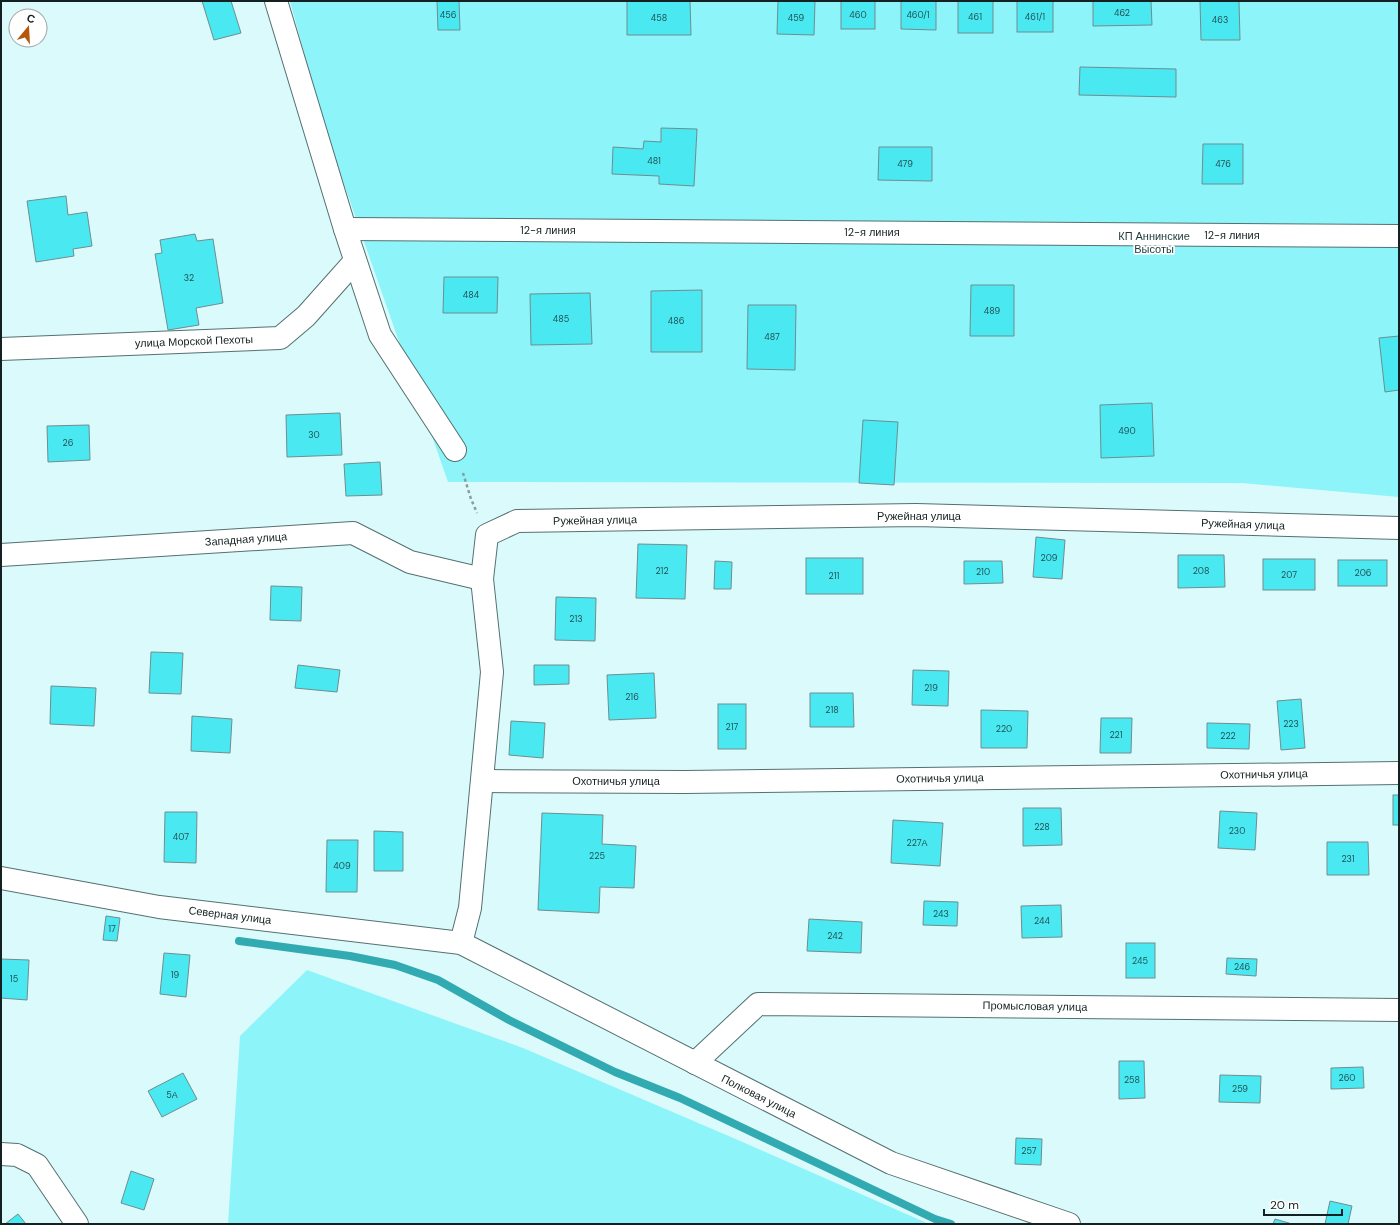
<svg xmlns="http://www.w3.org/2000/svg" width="1400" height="1225" viewBox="0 0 1400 1225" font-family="'DM Sans',sans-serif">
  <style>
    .green { fill: #8df4fa }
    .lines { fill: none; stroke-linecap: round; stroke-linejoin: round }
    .stream { stroke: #31aab1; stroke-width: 8 }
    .building { fill: #4ae9f2; stroke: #708d8f }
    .minor-casing { stroke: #547071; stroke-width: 24 }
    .path { stroke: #879ea0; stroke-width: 2.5; stroke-dasharray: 3 3; stroke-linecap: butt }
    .minor { stroke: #fff; stroke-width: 22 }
    .labels { text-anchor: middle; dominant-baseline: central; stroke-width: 3.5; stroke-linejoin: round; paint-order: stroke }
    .number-label { font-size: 9px; fill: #225255 }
    .street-label { font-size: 11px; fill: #142021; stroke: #fff }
    .park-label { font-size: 11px; fill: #1e3839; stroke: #fff }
  </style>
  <rect width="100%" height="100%" fill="#dbfafc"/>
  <g class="green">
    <polygon points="290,1 1399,1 1399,497 1242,483 448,482 323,124"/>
    <polygon points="307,970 523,1048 738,1140 929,1224 228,1224 240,1036"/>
  </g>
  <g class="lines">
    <polyline class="stream" points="239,941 350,956 395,965 438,980 509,1020 615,1072 680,1098 935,1219 951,1224"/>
  </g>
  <g class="building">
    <polygon points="202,1 231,1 241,33 214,40"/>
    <polygon points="437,1 459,1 460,30 438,30"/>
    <polygon points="627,1 690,1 691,35 627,35"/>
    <polygon points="778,1 815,1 814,35 777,34"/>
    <rect x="841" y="1" width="34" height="28"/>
    <polygon points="901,1 936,1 936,30 901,29"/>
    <rect x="958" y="1" width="35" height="32"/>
    <rect x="1017" y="1" width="36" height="31"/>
    <polygon points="1093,1 1151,1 1152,25 1093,26"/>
    <polygon points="1200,1 1239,1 1240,40 1201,40"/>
    <polygon points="1080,67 1176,69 1176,97 1079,95"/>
    <polygon points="661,128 697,129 694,186 659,184 659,176 612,174 613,147 643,149 644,141 661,142"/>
    <polygon points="1203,144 1243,144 1243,184 1202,184"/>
    <polygon points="879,147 932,147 932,181 878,180"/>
    <polygon points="66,196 68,215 87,212 92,246 73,249 74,256 36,262 27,201"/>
    <polygon points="195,234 197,241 213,239 223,303 196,308 199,325 168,330 155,254 162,253 160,240"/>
    <polygon points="444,277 498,277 497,313 443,313"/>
    <polygon points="971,285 1014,285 1014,336 970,336"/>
    <polygon points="702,290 702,352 651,352 651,291"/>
    <polygon points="590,293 592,344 531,345 530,294"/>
    <polygon points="748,305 796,305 795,370 747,369"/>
    <polygon points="1399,336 1399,390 1385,392 1379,338"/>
    <polygon points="1152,403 1154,456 1101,458 1100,405"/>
    <polygon points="340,413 342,455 287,457 286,415"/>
    <polygon points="863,420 898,422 894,485 859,483"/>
    <polygon points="89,425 90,460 48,462 47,426"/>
    <polygon points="380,462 382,495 346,496 344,464"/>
    <polygon points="1036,537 1065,540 1062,579 1033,577"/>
    <polygon points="638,544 687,545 685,599 636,598"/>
    <polygon points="1178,555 1224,555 1225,587 1178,588"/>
    <rect x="806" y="558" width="57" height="36"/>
    <rect x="1263" y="559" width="52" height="31"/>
    <rect x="1338" y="560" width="49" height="26"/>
    <polygon points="715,561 732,562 731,589 714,589"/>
    <polygon points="964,561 1002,561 1003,583 964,584"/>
    <polygon points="271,586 302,587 301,621 270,620"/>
    <polygon points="556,597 596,598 595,641 555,640"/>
    <polygon points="151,652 183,653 181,694 149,693"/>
    <polygon points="298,665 340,670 337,692 295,688"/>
    <polygon points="534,665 569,665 569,684 534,685"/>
    <polygon points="913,670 949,671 948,706 912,705"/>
    <polygon points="654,673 656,718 609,720 607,675"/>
    <polygon points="51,686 96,688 94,726 50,724"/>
    <polygon points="810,693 853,693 854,727 810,727"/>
    <polygon points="1301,699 1305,748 1281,750 1277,701"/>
    <rect x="718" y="704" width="28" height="45"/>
    <polygon points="981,710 1028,711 1027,748 981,748"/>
    <polygon points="192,716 232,719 230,753 191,751"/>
    <polygon points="1101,718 1132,718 1131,753 1100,753"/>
    <polygon points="511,721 545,723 543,758 509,755"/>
    <polygon points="1207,723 1250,724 1249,749 1207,748"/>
    <rect x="1393" y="795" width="6" height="30"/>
    <polygon points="1023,808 1061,808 1062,845 1023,846"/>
    <polygon points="1220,811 1257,813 1255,850 1218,848"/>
    <polygon points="165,812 197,812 196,863 164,862"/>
    <polygon points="542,813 603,815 602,844 636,846 634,888 600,887 599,913 538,910"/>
    <polygon points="893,820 943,823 940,866 891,863"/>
    <polygon points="374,831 403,832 403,871 374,871"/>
    <polygon points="327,840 358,840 357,892 326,892"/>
    <polygon points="1327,842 1368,842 1369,875 1327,875"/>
    <polygon points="924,901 958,902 957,926 923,925"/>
    <polygon points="1061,905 1062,937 1022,938 1021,906"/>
    <polygon points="106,916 120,918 117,941 103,940"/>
    <polygon points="809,919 862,922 861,953 807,951"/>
    <rect x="1126" y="943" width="29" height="35"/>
    <polygon points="164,953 190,955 186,997 160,994"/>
    <polygon points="1227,958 1257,959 1256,976 1226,974"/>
    <polygon points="1,959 29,960 27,1000 1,998"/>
    <polygon points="1119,1061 1144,1061 1145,1098 1119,1099"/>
    <polygon points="1363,1067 1364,1088 1331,1089 1331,1068"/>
    <polygon points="183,1073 197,1099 162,1117 148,1091"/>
    <polygon points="1220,1075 1261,1076 1260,1103 1219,1102"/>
    <polygon points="1016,1138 1042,1139 1041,1165 1015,1164"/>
    <polygon points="131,1171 154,1179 144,1210 121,1203"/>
    <polygon points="1330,1201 1352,1206 1348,1224 1325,1224"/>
    <polygon points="18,1214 26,1224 5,1224"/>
    <polygon points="1275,1219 1292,1224 1273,1224"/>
  </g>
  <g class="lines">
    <defs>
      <g id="minor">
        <polyline points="276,1 345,229 380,335 455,450"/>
        <polyline points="345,229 1399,236"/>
        <polyline points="1,349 280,338 306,316 355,261"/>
        <polyline points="1,555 353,533 410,562 482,579"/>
        <polyline points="482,781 685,782 1399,773"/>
        <polyline points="1,878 159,907 461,943 891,1163 1069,1224"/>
        <polyline points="461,943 470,908 492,672 482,579 487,535 517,521 916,515 1399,528"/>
        <polyline points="695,1063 758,1004 1399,1010"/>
        <polyline points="1,1154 17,1155 37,1165 77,1224"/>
      </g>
    </defs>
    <use href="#minor" class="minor-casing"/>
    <polyline class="path" points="463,473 471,499 477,513"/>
    <use href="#minor" class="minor"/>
  </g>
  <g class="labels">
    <g class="number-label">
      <text x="1122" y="13">462</text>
      <text x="448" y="15">456</text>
      <text x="858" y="15">460</text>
      <text x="918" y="15">460/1</text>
      <text x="975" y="17">461</text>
      <text x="1035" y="17">461/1</text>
      <text x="659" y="18">458</text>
      <text x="796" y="18">459</text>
      <text x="1220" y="20">463</text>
      <text x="654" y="161">481</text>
      <text x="905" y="164">479</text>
      <text x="1223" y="164">476</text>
      <text x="189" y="278">32</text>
      <text x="471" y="295">484</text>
      <text x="992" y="311">489</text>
      <text x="561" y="319">485</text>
      <text x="676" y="321">486</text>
      <text x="772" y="337">487</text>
      <text x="1127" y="431">490</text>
      <text x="314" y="435">30</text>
      <text x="68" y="443">26</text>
      <text x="1049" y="558">209</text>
      <text x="662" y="571">212</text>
      <text x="1201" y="571">208</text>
      <text x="983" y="572">210</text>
      <text x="1363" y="573">206</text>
      <text x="1289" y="575">207</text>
      <text x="834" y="576">211</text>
      <text x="576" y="619">213</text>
      <text x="931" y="688">219</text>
      <text x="632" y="697">216</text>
      <text x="832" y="710">218</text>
      <text x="1291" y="724">223</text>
      <text x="732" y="727">217</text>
      <text x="1004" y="729">220</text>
      <text x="1116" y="735">221</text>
      <text x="1228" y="736">222</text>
      <text x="1042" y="827">228</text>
      <text x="1237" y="831">230</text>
      <text x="181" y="837">407</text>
      <text x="917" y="843">227А</text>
      <text x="597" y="856">225</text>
      <text x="1348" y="859">231</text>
      <text x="342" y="866">409</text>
      <text x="941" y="914">243</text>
      <text x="1042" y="921">244</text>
      <text x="112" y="929">17</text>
      <text x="835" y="936">242</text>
      <text x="1140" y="961">245</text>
      <text x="1242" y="967">246</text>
      <text x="175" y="975">19</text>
      <text x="14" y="979">15</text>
      <text x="1347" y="1078">260</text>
      <text x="1132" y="1080">258</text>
      <text x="1240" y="1089">259</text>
      <text x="172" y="1095">5А</text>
      <text x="1029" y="1151">257</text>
    </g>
    <g class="street-label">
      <text x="548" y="230">12-я линия</text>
      <text x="872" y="232">12-я линия</text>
      <text x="1232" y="235">12-я линия</text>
      <text transform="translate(194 341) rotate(-2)">улица Морской Пехоты</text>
      <text x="919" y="516">Ружейная улица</text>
      <text transform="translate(595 520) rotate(-1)">Ружейная улица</text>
      <text transform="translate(1243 524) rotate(2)">Ружейная улица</text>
      <text transform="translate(246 539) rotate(-4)">Западная улица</text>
      <text transform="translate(1264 774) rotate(-1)">Охотничья улица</text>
      <text transform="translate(940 778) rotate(-1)">Охотничья улица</text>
      <text x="616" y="781">Охотничья улица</text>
      <text transform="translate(230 915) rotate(7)">Северная улица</text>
      <text transform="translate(1035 1006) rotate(1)">Промысловая улица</text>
      <text transform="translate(759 1096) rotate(27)">Полковая улица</text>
    </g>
    <g class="park-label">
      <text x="1154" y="236">КП Аннинские<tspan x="1154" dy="13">Высоты</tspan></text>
    </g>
  </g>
  <rect width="1400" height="1225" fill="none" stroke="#142021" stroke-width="4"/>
  <g transform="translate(28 28) rotate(18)"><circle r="19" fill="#ffffff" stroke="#a1a6a6"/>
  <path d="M0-3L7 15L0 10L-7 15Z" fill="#b55709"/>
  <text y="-6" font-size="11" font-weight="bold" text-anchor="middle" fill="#142021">С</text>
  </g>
  <path d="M1264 1209v6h78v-6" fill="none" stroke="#142021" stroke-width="2"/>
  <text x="1270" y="1209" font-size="12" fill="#142021" stroke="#ffffff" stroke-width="3" paint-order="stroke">20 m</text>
</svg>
